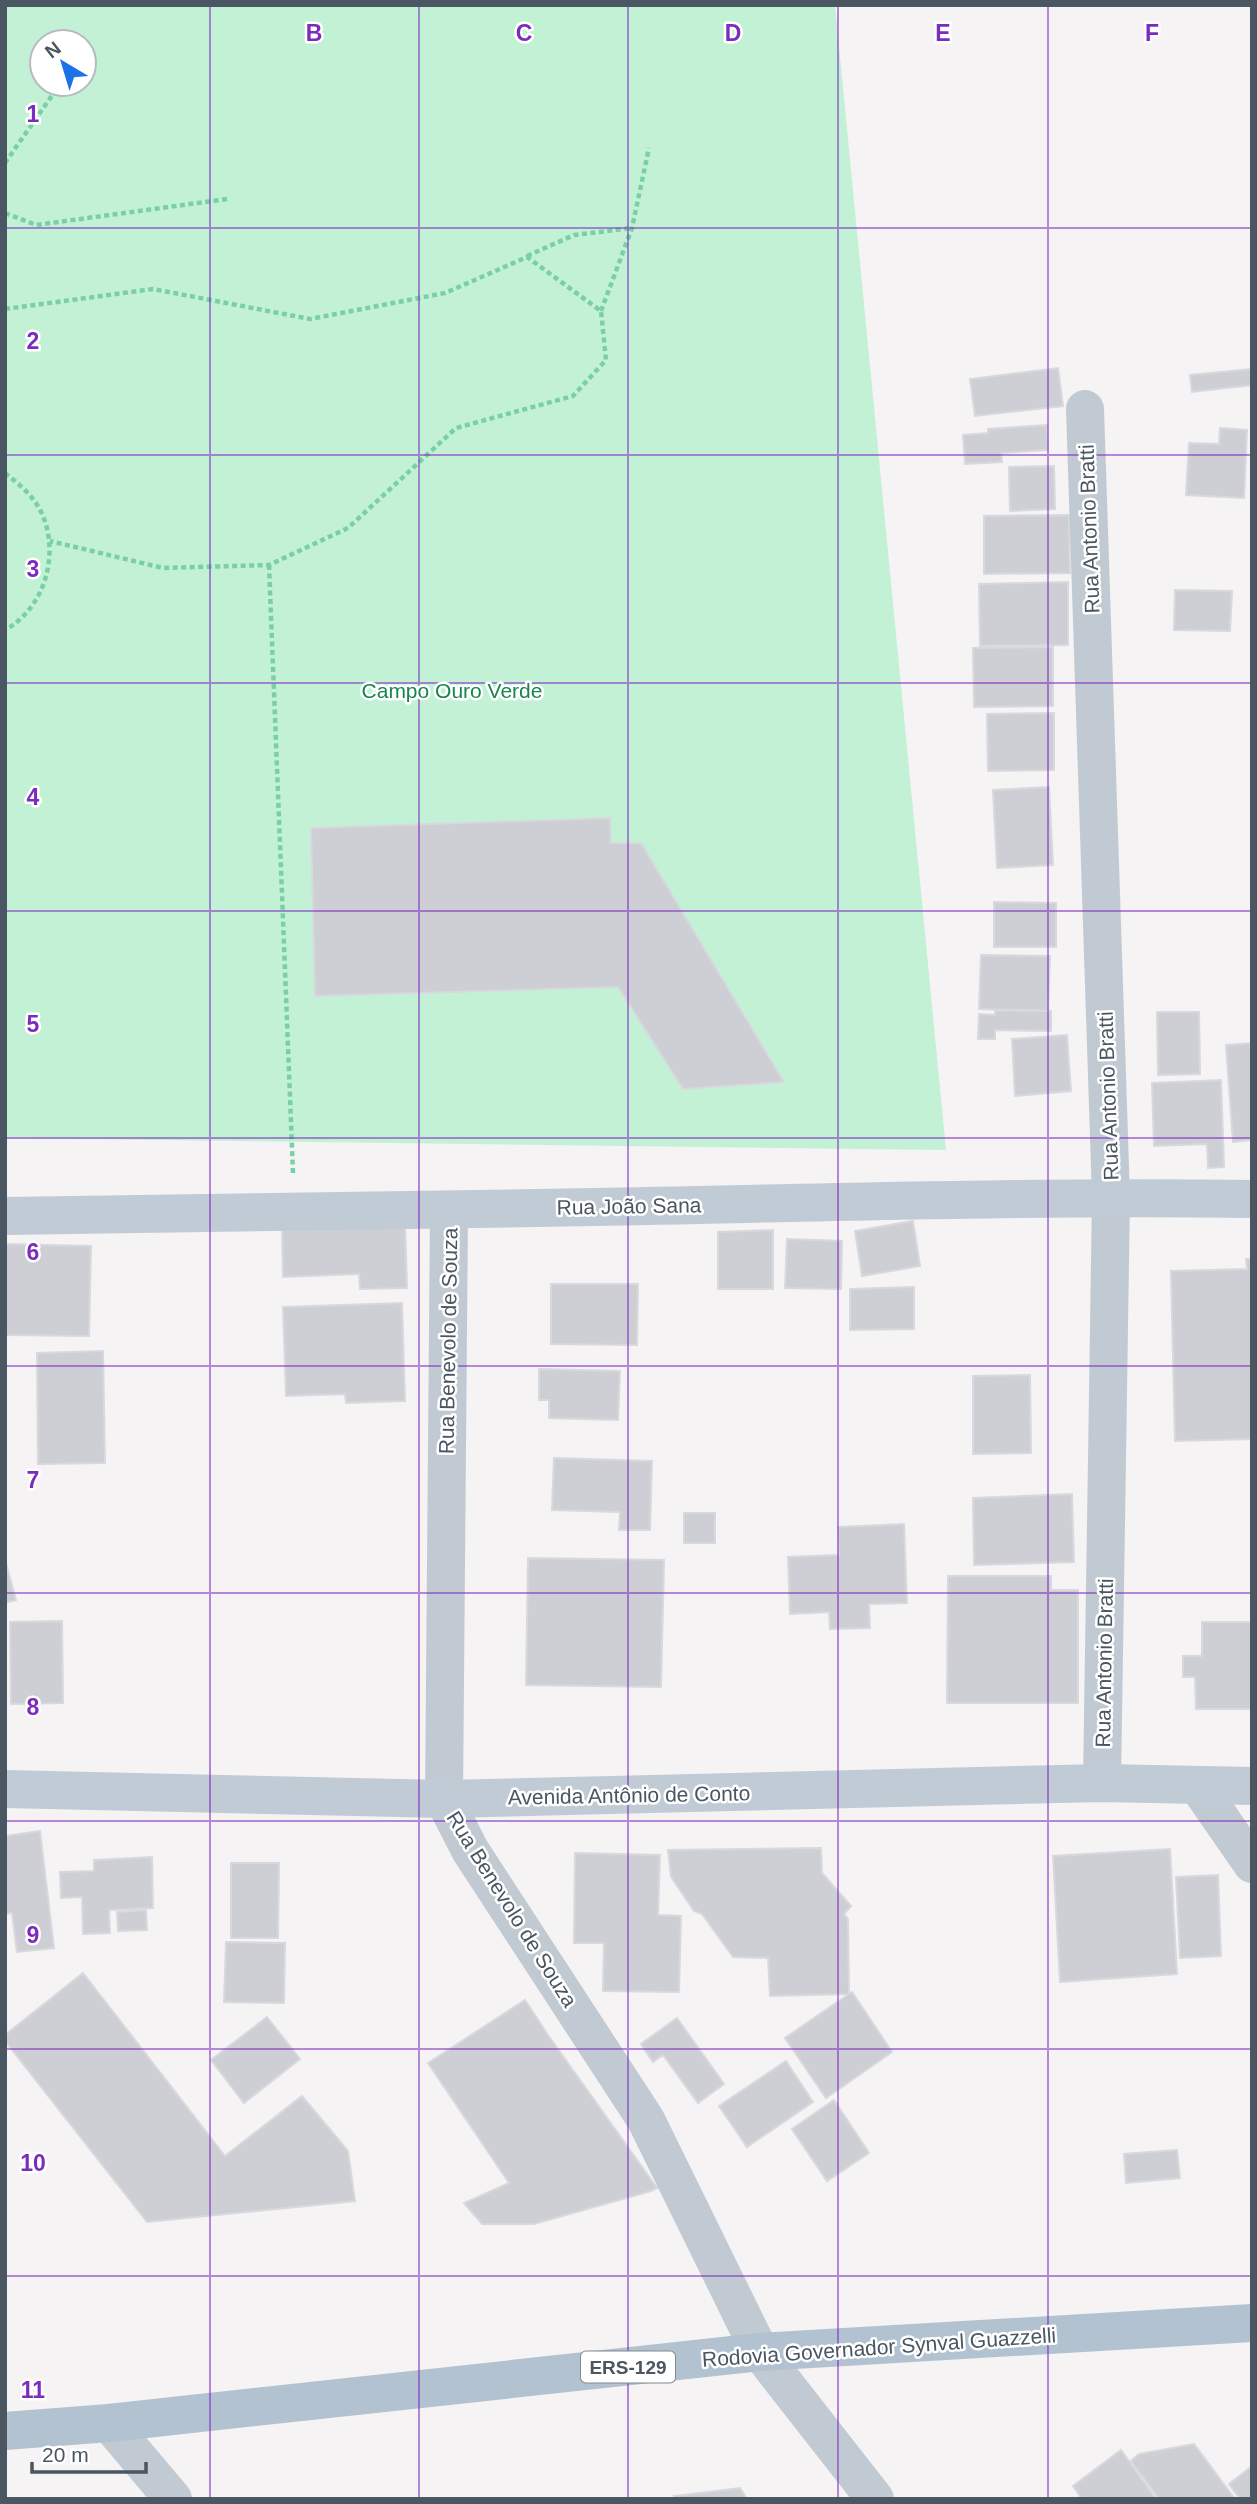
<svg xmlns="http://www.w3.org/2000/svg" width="1257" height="2504" viewBox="0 0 1257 2504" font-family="Arial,sans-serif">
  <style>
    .green { fill: #c3f1d5; fill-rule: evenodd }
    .building { fill: #cdcfd5; stroke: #d7d9de; stroke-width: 2 }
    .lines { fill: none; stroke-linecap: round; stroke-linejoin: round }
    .path { stroke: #7ad0a6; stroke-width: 4.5; stroke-dasharray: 5 3.5; stroke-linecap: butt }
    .street { stroke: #c1cad2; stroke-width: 38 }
    .secondary { stroke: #c1cbd6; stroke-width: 38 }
    .primary { stroke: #b3c2d1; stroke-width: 38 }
    .grid { fill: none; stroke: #7b2cbf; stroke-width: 2; stroke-opacity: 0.55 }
    .labels { text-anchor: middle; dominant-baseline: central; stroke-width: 5; stroke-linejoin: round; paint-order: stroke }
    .shield { fill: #fff; stroke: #808990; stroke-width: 2 }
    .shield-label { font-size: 19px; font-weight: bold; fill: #4a5661 }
    .street-label { font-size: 21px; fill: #4a5661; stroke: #fff }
    .park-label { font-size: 21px; fill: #17864f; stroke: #fff }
    .grid-label { font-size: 23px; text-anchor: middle; font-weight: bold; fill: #7b2cbf; stroke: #fff; stroke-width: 5; stroke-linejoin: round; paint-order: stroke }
  </style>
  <rect width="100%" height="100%" fill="#f5f3f3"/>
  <path class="green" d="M5,5h830l111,1145 -941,-12zM42,42h42v42h-42z"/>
  <g class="building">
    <polygon points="1058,368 1063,406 975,416 970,379"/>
    <polygon points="1251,369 1252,385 1192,392 1190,375"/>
    <polygon points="1047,425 1048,450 1001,453 1002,462 965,464 963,435 988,433 988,429"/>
    <polygon points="1220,428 1247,430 1244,498 1186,495 1189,443 1219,444"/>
    <polygon points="1054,466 1055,509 1010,511 1009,467"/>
    <polygon points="1069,515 1070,573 984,574 984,516"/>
    <polygon points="1068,582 1068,645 980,646 979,584"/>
    <polygon points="1175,590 1232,591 1230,631 1174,630"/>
    <polygon points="1053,647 1053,706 974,707 973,648"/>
    <polygon points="1054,713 1054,770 988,771 987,714"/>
    <polygon points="1049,787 1053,865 997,868 993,790"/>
    <polygon points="610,818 611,843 641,843 784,1082 683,1089 618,987 315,996 311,828"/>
    <polygon points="994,902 1056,903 1056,947 994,947"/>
    <polygon points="981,955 1050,956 1048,1011 979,1009"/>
    <polygon points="995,1010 1051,1011 1051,1031 995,1030 995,1039 978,1039 979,1014 995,1015"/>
    <polygon points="1157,1012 1199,1012 1200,1074 1158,1075"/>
    <polygon points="1067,1035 1071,1091 1015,1096 1012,1039"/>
    <polygon points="1252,1043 1252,1140 1233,1142 1226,1045"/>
    <polygon points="1221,1080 1224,1167 1208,1168 1207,1144 1154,1146 1152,1083"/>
    <polygon points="913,1221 920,1266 862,1276 855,1231"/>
    <polygon points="405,1223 407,1288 360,1289 359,1274 283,1277 282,1227"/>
    <polygon points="773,1230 773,1289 718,1289 718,1232"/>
    <polygon points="787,1239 842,1241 841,1289 785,1288"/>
    <polygon points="5,1244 91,1246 89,1336 5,1335"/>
    <polygon points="1246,1259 1252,1259 1252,1439 1175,1441 1171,1271 1247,1269"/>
    <polygon points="551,1284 638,1284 637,1345 551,1344"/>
    <polygon points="914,1287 914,1329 850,1330 850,1289"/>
    <polygon points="402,1303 405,1401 346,1403 345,1394 286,1396 283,1307"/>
    <polygon points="103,1351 105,1463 38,1464 37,1353"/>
    <polygon points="539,1369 620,1371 618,1420 549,1418 549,1400 539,1400"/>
    <polygon points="1030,1375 1031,1453 973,1454 973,1376"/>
    <polygon points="554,1458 652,1461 650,1530 619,1530 620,1512 552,1510"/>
    <polygon points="1072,1494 1074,1562 974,1565 973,1498"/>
    <rect x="684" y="1513" width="31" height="30"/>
    <polygon points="904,1524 907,1603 869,1604 870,1628 830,1629 829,1612 790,1614 788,1557 839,1555 838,1527"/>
    <polygon points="528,1558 664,1560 661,1687 526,1685"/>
    <polygon points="5,1560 16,1600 5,1603"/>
    <polygon points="948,1576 1051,1576 1051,1590 1078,1590 1078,1703 947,1703"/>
    <polygon points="62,1621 63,1703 11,1704 10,1622"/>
    <polygon points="1202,1622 1252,1622 1252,1709 1196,1709 1195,1677 1183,1677 1183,1656 1202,1656"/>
    <polygon points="40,1831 54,1948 17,1952 12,1913 5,1914 5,1836"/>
    <polygon points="821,1848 822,1873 851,1906 844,1914 848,1919 849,1994 770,1996 768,1958 733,1957 702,1914 694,1911 671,1877 668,1850"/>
    <polygon points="1170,1849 1177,1974 1060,1982 1053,1856"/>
    <polygon points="575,1853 660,1855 658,1915 681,1916 679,1992 603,1991 604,1943 574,1943"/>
    <polygon points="152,1857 153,1908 109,1910 110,1933 83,1934 82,1897 61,1898 60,1872 94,1871 94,1860"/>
    <polygon points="231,1863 279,1863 278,1938 231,1938"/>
    <polygon points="1218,1875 1221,1956 1180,1958 1176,1877"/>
    <polygon points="146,1910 147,1930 118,1931 117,1912"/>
    <polygon points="226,1942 285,1943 284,2003 224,2002"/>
    <polygon points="83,1973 225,2156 302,2096 348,2151 355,2201 147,2222 5,2041 5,2035"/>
    <polygon points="852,1992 892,2052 826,2098 785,2038"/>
    <polygon points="525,2000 548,2035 657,2188 651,2191 534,2224 482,2224 464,2203 509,2183 428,2063"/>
    <polygon points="267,2017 300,2059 244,2103 211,2060"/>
    <polygon points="677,2018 724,2084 698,2103 663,2055 653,2062 641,2044"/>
    <polygon points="786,2061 813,2102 747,2147 719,2106"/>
    <polygon points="834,2100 869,2153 827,2181 792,2129"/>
    <polygon points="1177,2150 1180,2178 1126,2183 1124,2154"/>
    <polygon points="1194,2444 1235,2499 1159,2499 1131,2461 1139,2454"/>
    <polygon points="1121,2450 1156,2499 1082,2499 1073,2486"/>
    <polygon points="1252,2466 1252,2499 1240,2499 1229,2484"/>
    <polygon points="740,2488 747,2499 676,2499 674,2496"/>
  </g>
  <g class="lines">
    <g class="path">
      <polyline points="5,163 60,84"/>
      <polyline points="5,213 36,225 227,199"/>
      <polyline points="527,256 574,235 632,228"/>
      <polyline points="5,309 153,289 310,319 445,293 527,257 601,311 606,360 573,396 456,428 348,528 269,565 163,568 50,541"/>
      <polyline points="601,311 632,228 649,148"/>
      <path d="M5,473c15,12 29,23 37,41 18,40 3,94 -37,116"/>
      <polyline points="269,565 293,1173"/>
    </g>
    <g class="street">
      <polyline points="1085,409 1111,1197 1102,1783"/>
      <polyline points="449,1210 444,1799 470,1850 646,2120 760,2352 875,2499"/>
      <polyline points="1198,1786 1252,1864"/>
      <polyline points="109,2423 173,2499"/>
    </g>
    <g class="secondary">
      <path d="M5,1216c197,-4 393,-5 589,-9 219,-4 439,-11 658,-8"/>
      <polyline points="5,1789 444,1799 1102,1783 1252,1786"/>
    </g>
    <polyline class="primary" points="5,2431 109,2423 760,2352 1252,2323"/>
  </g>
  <path class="grid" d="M210,5v2494M419,5v2494M628,5v2494M838,5v2494M1048,5v2494M5,228h1247M5,455h1247M5,683h1247M5,911h1247M5,1138h1247M5,1366h1247M5,1593h1247M5,1821h1247M5,2049h1247M5,2276h1247"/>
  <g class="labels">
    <rect class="shield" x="581" y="2351.5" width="94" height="31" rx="5"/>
    <g class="shield-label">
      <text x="628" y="2367">ERS-129</text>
    </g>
    <g class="street-label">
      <text transform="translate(1089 529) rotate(-92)">Rua Antonio Bratti</text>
      <text transform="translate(1108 1096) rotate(-92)">Rua Antonio Bratti</text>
      <text transform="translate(629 1206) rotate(-1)">Rua João Sana</text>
      <text transform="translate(448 1341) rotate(-89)">Rua Benevolo de Souza</text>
      <text transform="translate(1104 1663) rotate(-89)">Rua Antonio Bratti</text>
      <text transform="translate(629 1795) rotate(-1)">Avenida Antônio de Conto</text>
      <text transform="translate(512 1909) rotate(58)">Rua Benevolo de Souza</text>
      <text transform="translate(879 2347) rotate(-4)">Rodovia Governador Synval Guazzelli</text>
    </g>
    <g class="park-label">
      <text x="452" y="690">Campo Ouro Verde</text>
    </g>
  </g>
  <g class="grid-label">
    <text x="314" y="41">B</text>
    <text x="524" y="41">C</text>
    <text x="733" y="41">D</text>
    <text x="943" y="41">E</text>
    <text x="1152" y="41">F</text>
    <text x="33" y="122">1</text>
    <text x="33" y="349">2</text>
    <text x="33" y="577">3</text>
    <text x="33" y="805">4</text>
    <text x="33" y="1032">5</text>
    <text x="33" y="1260">6</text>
    <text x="33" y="1488">7</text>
    <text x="33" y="1715">8</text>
    <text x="33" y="1943">9</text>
    <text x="33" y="2171">10</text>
    <text x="33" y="2398">11</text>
  </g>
  <rect width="1257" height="2504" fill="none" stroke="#4a5661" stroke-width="14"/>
  <g transform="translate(63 63) rotate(322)"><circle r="33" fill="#ffffff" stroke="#b7bbc0" stroke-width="2"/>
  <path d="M0-5L12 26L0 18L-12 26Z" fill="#1a73e8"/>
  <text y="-10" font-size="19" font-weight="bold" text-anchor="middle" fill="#4a5661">N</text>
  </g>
  <path d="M32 2462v10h114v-10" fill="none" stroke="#4a5661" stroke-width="3.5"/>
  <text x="42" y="2462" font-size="21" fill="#4a5661" stroke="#ffffff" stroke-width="5" paint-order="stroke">20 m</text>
</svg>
